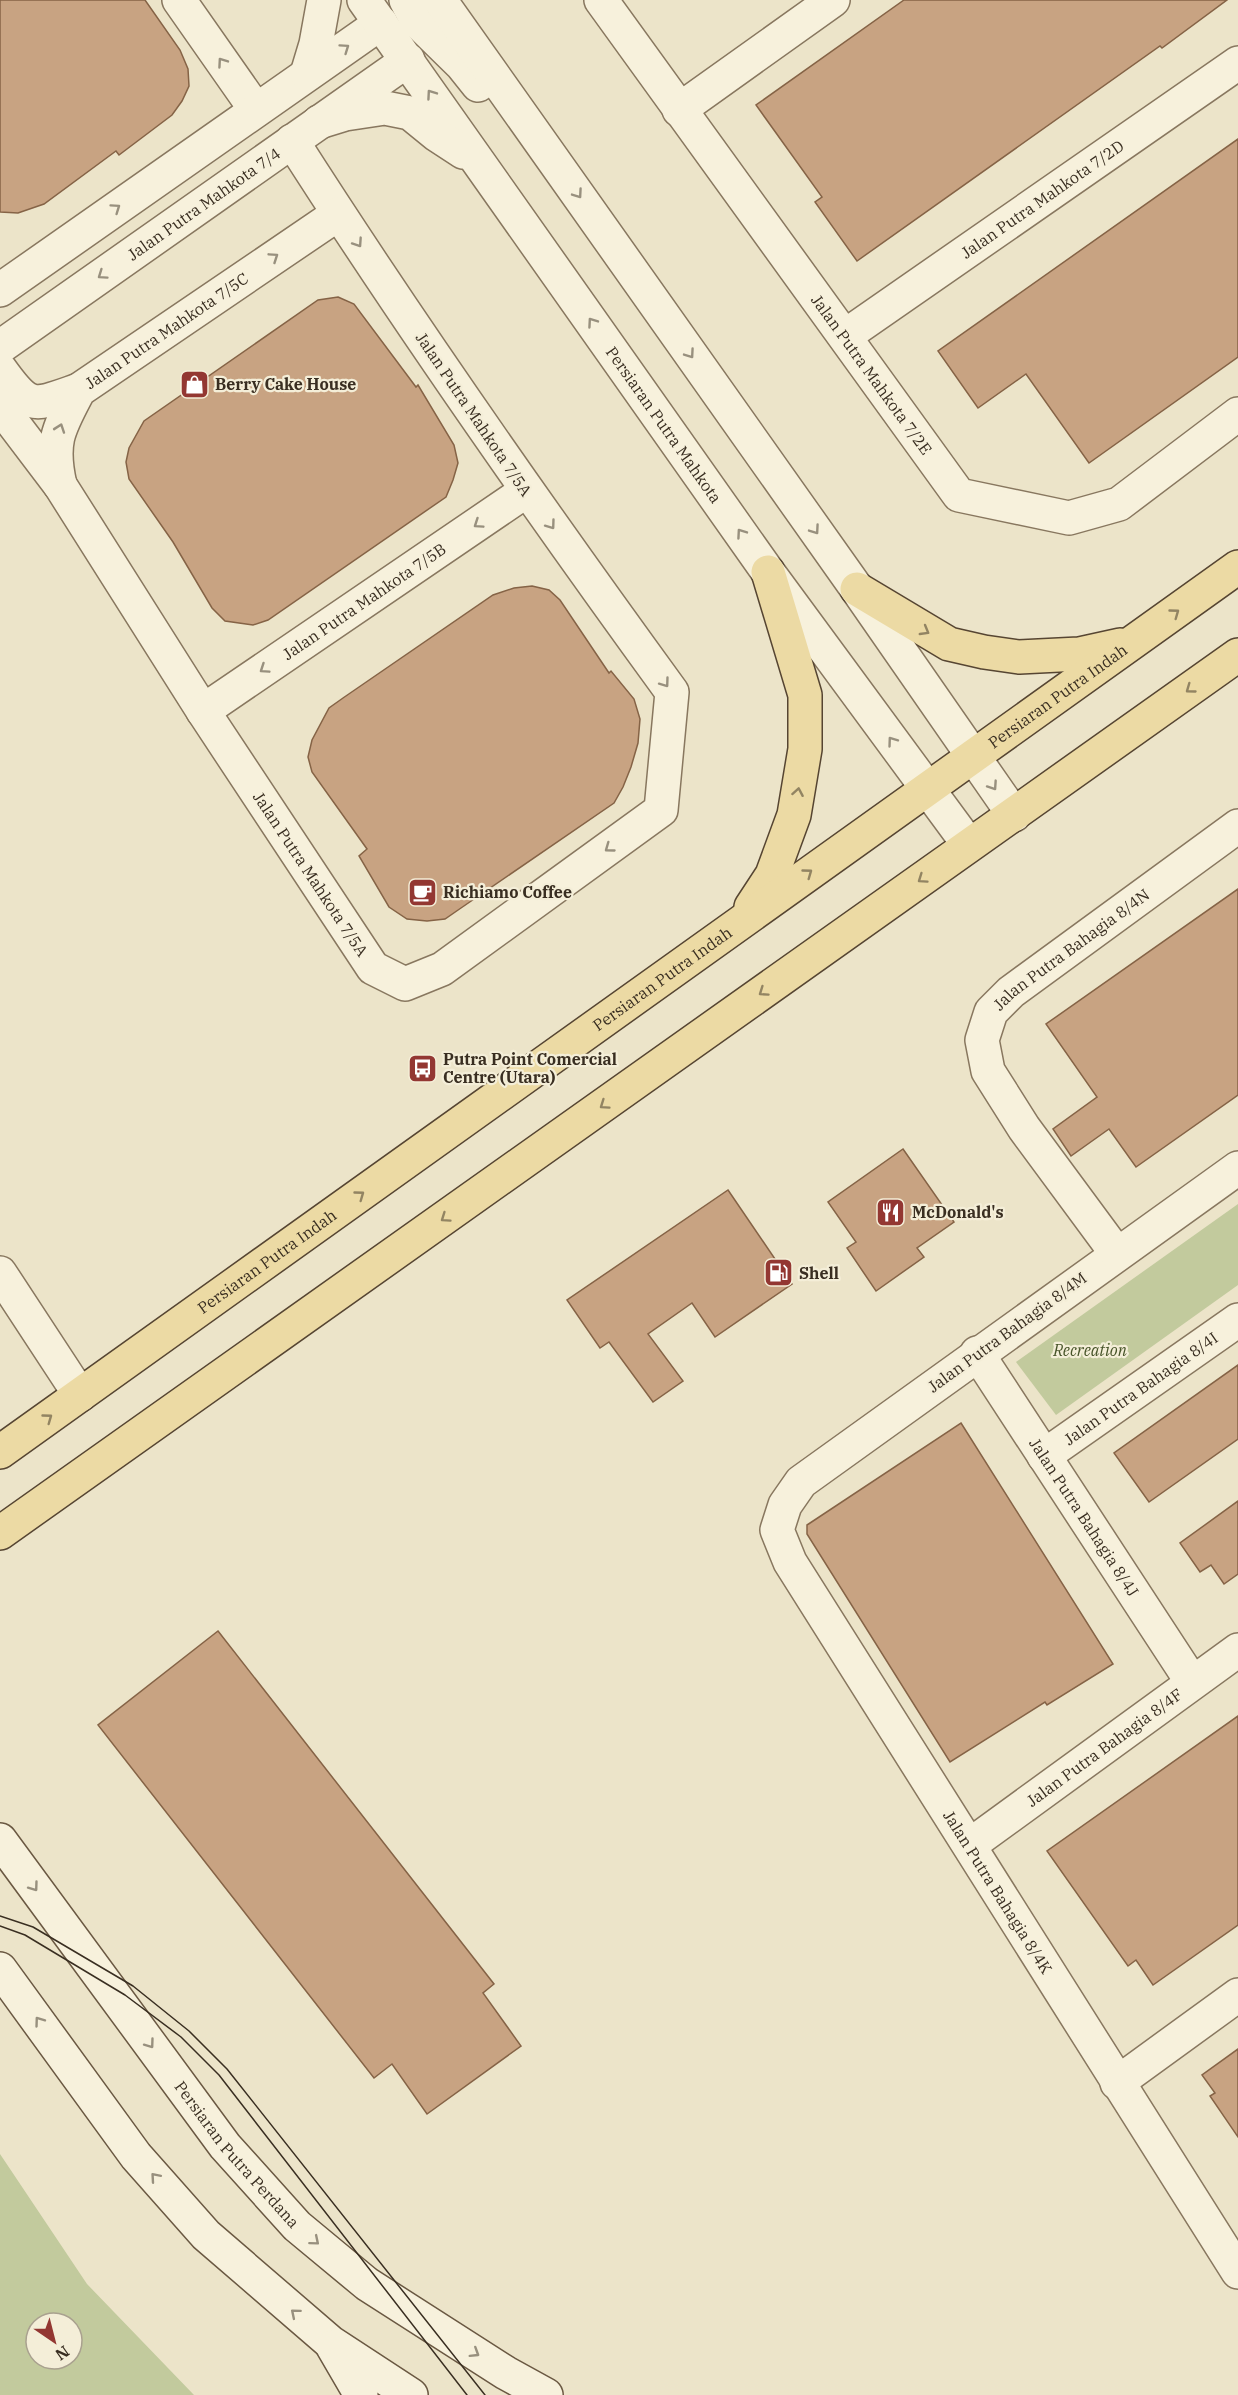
<svg xmlns="http://www.w3.org/2000/svg" width="1238" height="2395" viewBox="0 0 1238 2395" font-family="'IBM Plex Serif',serif">
  <style>
    .green { fill: #c2ca9d; fill-rule: evenodd }
    .building { fill: #c8a382; stroke: #856346; stroke-width: 1.5 }
    .lines { fill: none; stroke-linecap: round; stroke-linejoin: round }
    .minor-casing { stroke: #88775f; stroke-width: 36 }
    .tertiary-casing { stroke: #88775f; stroke-width: 36 }
    .secondary-casing { stroke: #6a5842; stroke-width: 36 }
    .primary-casing { stroke: #564532; stroke-width: 36 }
    .minor { stroke: #f7f1dc; stroke-width: 33 }
    .tertiary { stroke: #f7f1dc; stroke-width: 33 }
    .secondary { stroke: #f7f1dc; stroke-width: 33 }
    .primary { stroke: #ecdaa4; stroke-width: 33 }
    .tram { stroke: #392e21; stroke-width: 1.5 }
    .oneway { stroke: #98907e }
    .oneway2 { stroke: #928462 }
    .labels { text-anchor: middle; dominant-baseline: central; stroke-width: 4.5; stroke-linejoin: round; paint-order: stroke }
    .street-label { font-size: 16px; fill: #392e21; stroke: #f4eed8 }
    .poi-label { font-size: 16px; font-weight: bold; fill: #392e21; stroke: #f4eed8; text-anchor: start }
    .park-label { font-size: 16px; font-style: italic; fill: #475429; stroke: #f4eed8 }
  </style>
  <rect width="100%" height="100%" fill="#ece4c9"/>
  <g class="green">
    <polygon points="1238,1204 1238,1285 1056,1415 1016,1362"/>
    <path d="M0,2154l87,130 107,111h-194zM36,2323h36v36h-36z"/>
  </g>
  <g class="building">
    <polygon points="0,0 145,0 180,50 188,69 189,86 182,101 172,115 119,155 116,151 44,204 18,213 0,212"/>
    <polygon points="904,0 1227,0 1162,48 1160,46 857,261 815,202 822,197 756,105"/>
    <polygon points="1238,139 1238,357 1089,463 1026,374 978,408 938,351"/>
    <polygon points="338,297 354,304 416,387 418,385 454,445 458,463 453,480 446,497 268,620 253,625 225,621 212,608 173,542 129,479 126,462 129,448 144,421 318,300"/>
    <polygon points="532,586 549,590 560,600 609,673 611,671 634,699 640,719 638,743 631,767 623,787 614,803 461,908 445,919 427,921 407,919 389,907 359,856 367,849 312,772 308,757 312,740 329,708 343,698 493,595 514,588"/>
    <polygon points="1238,889 1238,1095 1136,1167 1109,1129 1071,1156 1053,1129 1097,1097 1046,1024"/>
    <polygon points="903,1149 954,1222 917,1248 924,1257 876,1291 847,1248 856,1242 828,1202"/>
    <polygon points="728,1190 792,1284 715,1337 692,1303 648,1334 683,1381 653,1402 609,1342 600,1348 567,1300"/>
    <polygon points="1238,1365 1238,1439 1149,1502 1114,1453"/>
    <polygon points="961,1423 1113,1664 1047,1705 1045,1702 950,1762 807,1534 807,1525"/>
    <polygon points="1238,1501 1238,1574 1224,1584 1211,1565 1200,1572 1180,1543"/>
    <polygon points="218,1631 494,1984 483,1993 521,2046 427,2114 392,2064 374,2078 98,1725"/>
    <polygon points="1238,1716 1238,1925 1153,1985 1136,1960 1128,1966 1047,1851"/>
    <polygon points="1238,2049 1238,2137 1210,2096 1215,2093 1202,2075"/>
  </g>
  <g class="lines">
    <defs>
      <g id="minor">
        <polyline points="179,0 256,110"/>
        <path id="s1" d="M601,0l358,495 110,23 50,-14 119,-90"/>
        <polyline points="679,110 833,0"/>
        <polyline points="0,290 381,23"/>
        <path id="s2" d="M845,336l393,-273"/>
        <path id="s3" d="M0,347l408,-287"/>
        <path d="M0,369c30,42 33,37 79,21"/>
        <path id="s4" d="M0,406l60,79 143,226 170,257 32,16 37,-15 219,-159 11,-118c-131,-180 -260,-363 -380,-551"/>
        <path id="s5" d="M60,485c-10,-44 -1,-57 19,-95l259,-176"/>
        <path id="s6" d="M203,711l323,-220"/>
        <path id="s7" d="M1238,1168l-437,314 -16,23 -8,25 13,32c150,236 297,474 448,710"/>
        <path id="s8" d="M1117,1254l-93,-126 -36,-57 -6,-31 9,-28 20,-20 227,-166"/>
        <polyline points="0,1273 80,1395"/>
        <path id="s9" d="M977,1353l215,329"/>
        <path id="s10" d="M1044,1456l194,-136"/>
        <path id="s11" d="M970,1845l268,-195"/>
        <polyline points="1117,2083 1238,1995"/>
      </g>
      <g id="tertiary">
        <path id="s12" d="M364,0l404,572 201,273"/>
        <polyline points="406,0 417,21 462,65 478,85"/>
        <polyline points="440,0 857,589 1014,815"/>
        <polyline points="307,74 316,44 324,0"/>
        <polyline points="319,122 345,114 385,108 410,113 437,135 463,152"/>
      </g>
      <g id="secondary">
        <path id="s13" d="M0,1840l225,306 72,80 70,58 139,89 40,22"/>
        <polyline points="0,1969 136,2156 206,2235 330,2342 411,2395"/>
        <polyline points="333,2347 361,2395"/>
      </g>
      <g id="primary">
        <polyline points="857,589 949,644 984,652 1019,657 1079,654 1120,645"/>
        <polyline points="751,907 772,875 794,815 805,749 805,695 768,572"/>
        <path id="s14" d="M0,1452l1238,-885"/>
        <polyline points="0,1533 1238,655"/>
      </g>
    </defs>
    <use href="#minor" class="minor-casing"/>
    <use href="#tertiary" class="tertiary-casing"/>
    <use href="#secondary" class="secondary-casing"/>
    <use href="#primary" class="primary-casing"/>
    <use href="#minor" class="minor"/>
    <use href="#tertiary" class="tertiary"/>
    <use href="#secondary" class="secondary"/>
    <use href="#primary" class="primary"/>
    <g class="tram">
      <polyline points="0,1916 33,1927 133,1986 189,2031 227,2069 485,2395"/>
      <polyline points="0,1926 25,1935 125,1995 181,2037 219,2075 467,2395"/>
    </g>
  </g>
  <defs><path id="oneway-chevron" d="M-2-3.5L2.5 0L-2 3.5" fill="none" stroke-width="1.6" stroke-linecap="round" stroke-linejoin="round" transform="scale(1.5)"/></defs>
  <g class="oneway">
    <use href="#oneway-chevron" transform="translate(345 48) rotate(-35)"/>
    <use href="#oneway-chevron" transform="translate(222 62) rotate(-125)"/>
    <use href="#oneway-chevron" transform="translate(431 94) rotate(-125)"/>
    <use href="#oneway-chevron" transform="translate(578 194) rotate(55)"/>
    <use href="#oneway-chevron" transform="translate(116 208) rotate(-35)"/>
    <use href="#oneway-chevron" transform="translate(358 243) rotate(56)"/>
    <use href="#oneway-chevron" transform="translate(274 257) rotate(-34)"/>
    <use href="#oneway-chevron" transform="translate(102 275) rotate(145)"/>
    <use href="#oneway-chevron" transform="translate(592 322) rotate(-125)"/>
    <use href="#oneway-chevron" transform="translate(690 354) rotate(55)"/>
    <use href="#oneway-chevron" transform="translate(60 428) rotate(-71)"/>
    <use href="#oneway-chevron" transform="translate(478 524) rotate(146)"/>
    <use href="#oneway-chevron" transform="translate(551 525) rotate(54)"/>
    <use href="#oneway-chevron" transform="translate(815 530) rotate(55)"/>
    <use href="#oneway-chevron" transform="translate(741 533) rotate(-125)"/>
    <use href="#oneway-chevron" transform="translate(264 669) rotate(146)"/>
    <use href="#oneway-chevron" transform="translate(665 683) rotate(54)"/>
    <use href="#oneway-chevron" transform="translate(892 741) rotate(-126)"/>
    <use href="#oneway-chevron" transform="translate(993 786) rotate(56)"/>
    <use href="#oneway-chevron" transform="translate(609 848) rotate(144)"/>
    <use href="#oneway-chevron" transform="translate(34 1887) rotate(54)"/>
    <use href="#oneway-chevron" transform="translate(39 2021) rotate(-126)"/>
    <use href="#oneway-chevron" transform="translate(150 2044) rotate(54)"/>
    <use href="#oneway-chevron" transform="translate(155 2177) rotate(-131)"/>
    <use href="#oneway-chevron" transform="translate(315 2241) rotate(40)"/>
    <use href="#oneway-chevron" transform="translate(295 2313) rotate(-140)"/>
    <use href="#oneway-chevron" transform="translate(475 2353) rotate(32)"/>
  </g>
  <g class="oneway2">
    <use href="#oneway-chevron" transform="translate(1175 613) rotate(-36)"/>
    <use href="#oneway-chevron" transform="translate(925 631) rotate(30)"/>
    <use href="#oneway-chevron" transform="translate(1190 689) rotate(144)"/>
    <use href="#oneway-chevron" transform="translate(798 792) rotate(-80)"/>
    <use href="#oneway-chevron" transform="translate(808 873) rotate(-36)"/>
    <use href="#oneway-chevron" transform="translate(922 879) rotate(145)"/>
    <use href="#oneway-chevron" transform="translate(763 992) rotate(145)"/>
    <use href="#oneway-chevron" transform="translate(604 1105) rotate(145)"/>
    <use href="#oneway-chevron" transform="translate(360 1195) rotate(-36)"/>
    <use href="#oneway-chevron" transform="translate(445 1218) rotate(145)"/>
    <use href="#oneway-chevron" transform="translate(48 1418) rotate(-36)"/>
  </g>
  <defs>
    <symbol id="shop-square" viewBox="-11 -11 22 22"><rect x="-9" y="-9" width="18" height="18" rx="4" fill="#933732" stroke="#f4eed8"/><path d="M-5-2.5h2.3a2.7 3.5 0 0 1 5.4 0H5L5.5 6h-11ZM-1.5-2.5h3a1.5 2.3 0 0 0-3 0Z" fill="#fff"/></symbol>
    <symbol id="cafe-square" viewBox="-11 -11 22 22"><rect x="-9" y="-9" width="18" height="18" rx="4" fill="#933732" stroke="#f4eed8"/><path d="M-5.5-4.5H6V0H3Q3 3.5 0 3.5H-2.5Q-5.5 3.5-5.5 0ZM3-3.2v2h1.7v-2ZM-6 4.5H4V6H-6Z" fill="#fff"/></symbol>
    <symbol id="bus-square" viewBox="-11 -11 22 22"><rect x="-9" y="-9" width="18" height="18" rx="4" fill="#933732" stroke="#f4eed8"/><path d="M-5-6H5V4H4V6H2V4H-2V6H-4V4H-5ZM-3.5-4V0h7V-4ZM-3.5 1.2v1.5H-2V1.2ZM2 1.2v1.5H3.5V1.2Z" fill="#fff"/></symbol>
    <symbol id="restaurant-square" viewBox="-11 -11 22 22"><rect x="-9" y="-9" width="18" height="18" rx="4" fill="#933732" stroke="#f4eed8"/><path d="M-5-6h1v4h1v-4h1v4h1v-4h1v5L-1.5 .5V6h-2V.5L-5-1ZM5-6V6H3V1.5H1.5Q1.5-4 5-6Z" fill="#fff"/></symbol>
    <symbol id="fuel-square" viewBox="-11 -11 22 22"><rect x="-9" y="-9" width="18" height="18" rx="4" fill="#933732" stroke="#f4eed8"/><path d="M-5.5-6h7V0h2V4h1.3V-2.5L3-4.5l.8-.8L6-3V5H2.5V1h-1V6h-7ZM-4.2-4.7v3.2H.2V-4.7Z" fill="#fff"/></symbol>
  </defs>
  <g fill-rule="evenodd">
    <use href="#shop-square" x="178" y="368" width="33" height="33"/>
    <use href="#cafe-square" x="406" y="876" width="33" height="33"/>
    <use href="#bus-square" x="406" y="1052" width="33" height="33"/>
    <use href="#restaurant-square" x="874" y="1196" width="33" height="33"/>
    <use href="#fuel-square" x="762" y="1256" width="33" height="33"/>
  </g>
  <g class="labels">
    <g class="street-label">
      <text stroke="none"><textPath href="#s2" startOffset="240">Jalan Putra Mahkota 7/2D</textPath></text>
      <text stroke="none"><textPath href="#s3" startOffset="249">Jalan Putra Mahkota 7/4</textPath></text>
      <text stroke="none"><textPath href="#s5" startOffset="206">Jalan Putra Mahkota 7/5C</textPath></text>
      <text stroke="none"><textPath href="#s1" startOffset="462">Jalan Putra Mahkota 7/2E</textPath></text>
      <text transform="translate(474 414) rotate(56)">Jalan Putra Mahkota 7/5A</text>
      <text stroke="none"><textPath href="#s12" startOffset="520">Persiaran Putra Mahkota</textPath></text>
      <text stroke="none"><textPath href="#s6" startOffset="195">Jalan Putra Mahkota 7/5B</textPath></text>
      <text stroke="none"><textPath href="#s14" startOffset="1300">Persiaran Putra Indah</textPath></text>
      <text stroke="none"><textPath href="#s4" startOffset="562">Jalan Putra Mahkota 7/5A</textPath></text>
      <text stroke="none"><textPath href="#s8" startOffset="387">Jalan Putra Bahagia 8/4N</textPath></text>
      <text stroke="none"><textPath href="#s14" startOffset="814">Persiaran Putra Indah</textPath></text>
      <text stroke="none"><textPath href="#s14" startOffset="328">Persiaran Putra Indah</textPath></text>
      <text transform="translate(1007 1332) rotate(-36)">Jalan Putra Bahagia 8/4M</text>
      <text stroke="none"><textPath href="#s10" startOffset="118">Jalan Putra Bahagia 8/4I</textPath></text>
      <text stroke="none"><textPath href="#s9" startOffset="196">Jalan Putra Bahagia 8/4J</textPath></text>
      <text stroke="none"><textPath href="#s11" startOffset="166">Jalan Putra Bahagia 8/4F</textPath></text>
      <text stroke="none"><textPath href="#s7" startOffset="1017">Jalan Putra Bahagia 8/4K</textPath></text>
      <text stroke="none"><textPath href="#s13" startOffset="394">Persiaran Putra Perdana</textPath></text>
    </g>
    <g class="poi-label">
      <text x="215" y="384">Berry Cake House</text>
      <text x="443" y="892">Richiamo Coffee</text>
      <text x="443" y="1059">Putra Point Comercial<tspan x="443" dy="18">Centre (Utara)</tspan></text>
      <text x="912" y="1212">McDonald's</text>
      <text x="799" y="1273">Shell</text>
    </g>
    <g class="park-label">
      <text x="1090" y="1350">Recreation</text>
    </g>
  </g>
  <g transform="translate(54 2341) rotate(145)"><circle r="28" fill="#f4eed8" stroke="#a9a18f" stroke-width="1.5"/>
  <path d="M0-4.5L10 22L0 15L-10 22Z" fill="#933732"/>
  <text y="-9" font-size="16" font-weight="bold" text-anchor="middle" fill="#392e21">N</text>
  </g>
</svg>
